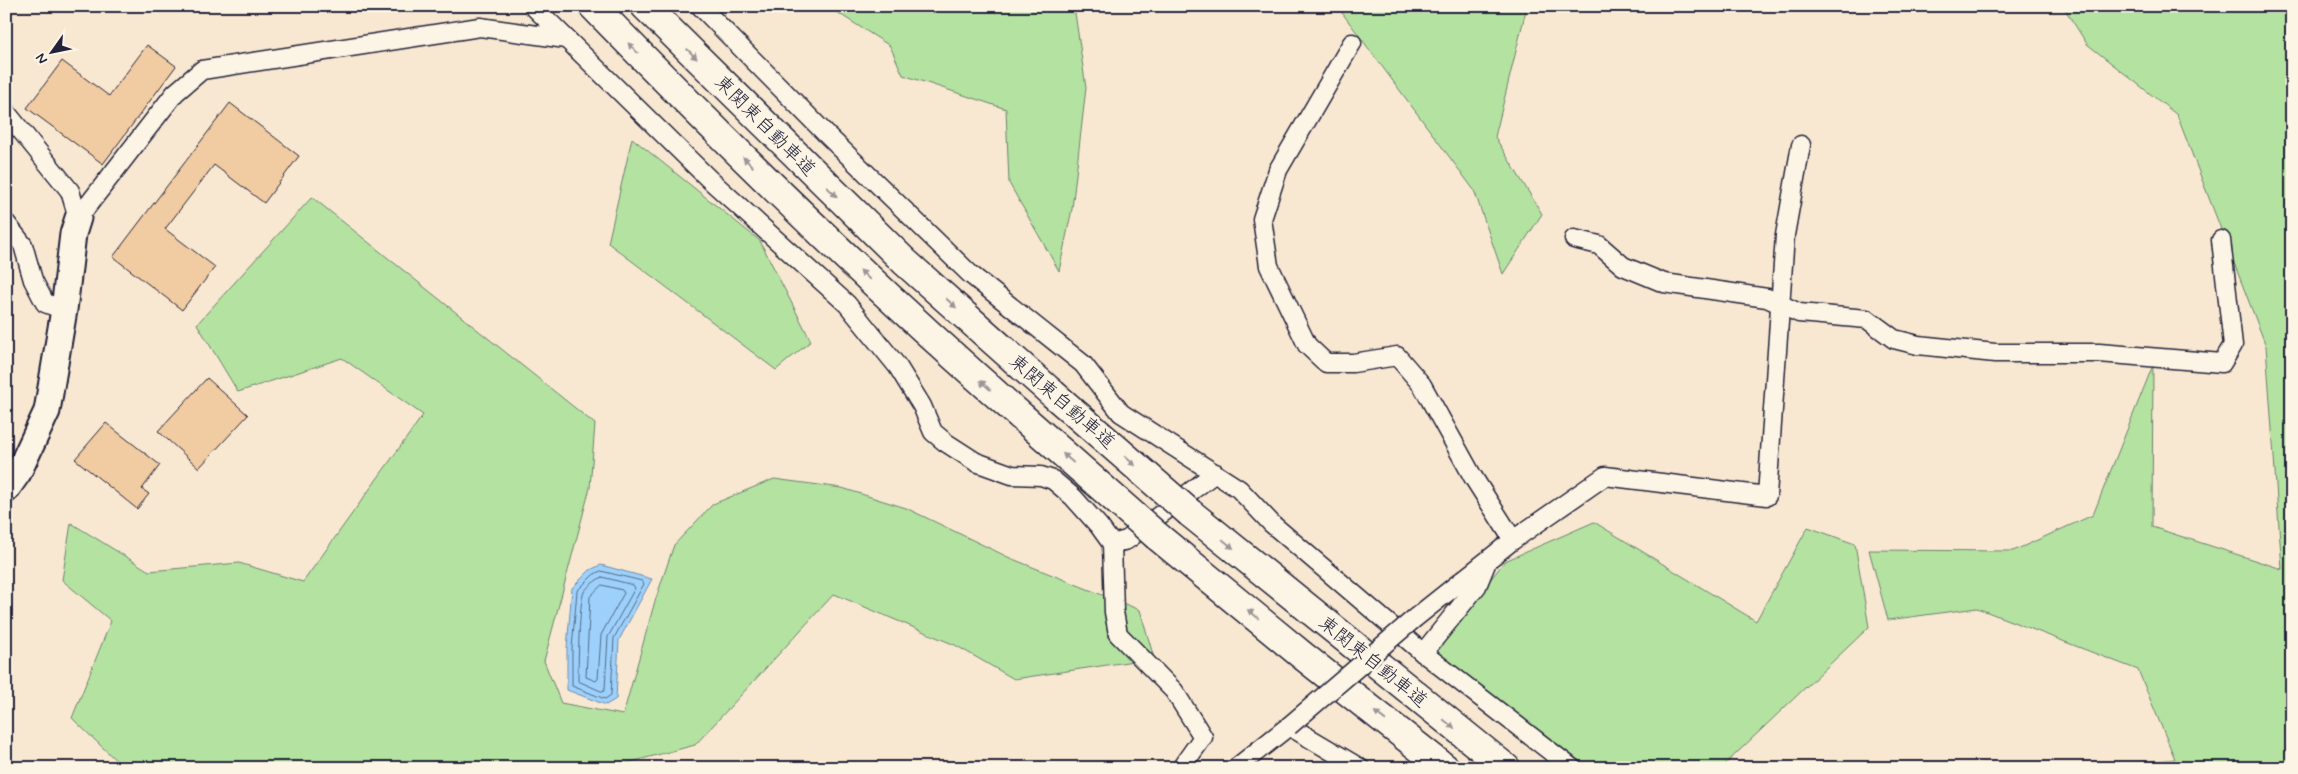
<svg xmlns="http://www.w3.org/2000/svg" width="2298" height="774" viewBox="0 0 2298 774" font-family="Mynerve,'Klee One',sans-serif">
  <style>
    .green { fill: #b4e2a1; stroke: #6b826e }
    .water { fill: #9dd1fb; stroke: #6c8bae }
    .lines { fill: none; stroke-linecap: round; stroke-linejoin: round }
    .shore { stroke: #536888; stroke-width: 1 }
    .building { fill: #f1cba1; stroke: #22223b }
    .street-casing { stroke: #22223b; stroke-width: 21 }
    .secondary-casing { stroke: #22223b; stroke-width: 29 }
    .highway-casing { stroke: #22223b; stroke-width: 31 }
    .street { stroke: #fcf5e5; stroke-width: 18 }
    .secondary { stroke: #fcf5e5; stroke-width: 25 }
    .highway { stroke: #fcf5e5; stroke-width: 28 }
    .street-bridge-casing { stroke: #22223b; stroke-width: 21; stroke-linecap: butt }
    .highway-bridge-casing { stroke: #22223b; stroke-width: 31; stroke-linecap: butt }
    .street-bridge { stroke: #fcf5e5; stroke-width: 18 }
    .highway-bridge { stroke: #fcf5e5; stroke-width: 28 }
    .oneway { fill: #9a9698 }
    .labels { text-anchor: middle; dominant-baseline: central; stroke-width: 5; stroke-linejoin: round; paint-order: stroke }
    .street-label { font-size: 19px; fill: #22223b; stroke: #fcf5e5 }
  </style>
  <rect width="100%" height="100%" fill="#f9e8d1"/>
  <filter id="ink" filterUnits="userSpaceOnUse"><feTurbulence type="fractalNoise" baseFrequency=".02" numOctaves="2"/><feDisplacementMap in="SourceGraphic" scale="10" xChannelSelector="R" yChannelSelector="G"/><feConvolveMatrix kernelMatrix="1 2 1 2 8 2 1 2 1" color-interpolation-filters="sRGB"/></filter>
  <g filter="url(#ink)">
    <g class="green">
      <polygon points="827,6 1074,6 1086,88 1072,209 1059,271 1009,183 1006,109 903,75 890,46"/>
      <polygon points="1337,6 1527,6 1495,137 1542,214 1503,274 1474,190"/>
      <polygon points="2063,6 2292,6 2292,768 2087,768 2175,759 2138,670 1977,608 1888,620 1869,550 2013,551 2093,515 2153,365 2152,527 2282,569 2266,346 2177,115 2087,44"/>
      <polygon points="632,138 760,241 811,341 776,370 608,243"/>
      <polygon points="312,197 595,424 590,488 544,661 561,703 623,715 655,601 674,545 713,504 774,479 842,488 906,508 1010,558 1140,610 1154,658 1014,679 955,645 834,594 695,745 608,768 124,768 72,718 111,621 62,580 71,523 149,571 239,563 303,582 423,415 342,358 238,392 197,324"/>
      <polygon points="1594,522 1756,621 1808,527 1855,544 1869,627 1721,768 1589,768 1434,651 1505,561"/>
    </g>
    <polygon class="water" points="601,565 652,579 619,640 616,699 606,705 567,690 567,648 572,588 590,570"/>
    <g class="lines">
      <g class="shore">
        <polygon points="601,571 642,581 644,584 614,638 611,695 605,699 572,686 572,648 577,591 593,575"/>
        <path d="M602,577l31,8 2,3 -27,49 -3,52 -2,3 -25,-11c0,-14 1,-80 6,-89 4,-6 12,-12 18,-15z"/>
        <polygon points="602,585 622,590 624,593 601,635 598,679 596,681 586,677 590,597"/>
      </g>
    </g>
    <g class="building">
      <polygon points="147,45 176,66 103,164 27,108 62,61 109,96"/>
      <polygon points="230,103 299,156 264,203 214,165 165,229 215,267 182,310 113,257"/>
      <polygon points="207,378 248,415 199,468 158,431"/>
      <polygon points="106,423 160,465 142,489 149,494 137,509 75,459"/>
    </g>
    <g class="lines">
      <defs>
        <g id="street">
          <polyline points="533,6 709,179 847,304 898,367 922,406 933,432 945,442 976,462 1012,475 1041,476 1053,480 1073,497 1099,526 1112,544 1114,612 1118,634 1174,691 1203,737 1181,768"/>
          <polyline points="700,6 826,134 970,274 1083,364 1121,413 1239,489 1272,524 1423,653 1572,768"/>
          <polyline points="1352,43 1278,170 1262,219 1269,266 1307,345 1326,363 1353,363 1397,356 1422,385 1473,477 1513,540 1415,618"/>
          <polyline points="6,112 70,191 78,218"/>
          <polyline points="78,218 175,93 202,70 480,27 566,39"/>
          <polyline points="6,223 23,245 33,280 45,303 64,310"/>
          <polyline points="1574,239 1599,245 1623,266 1664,283 1767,298 1799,313 1867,319 1894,339 1918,345 1995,353 2099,353 2222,363 2233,345 2221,240"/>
          <polyline points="1513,540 1605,476 1767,496 1785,235 1801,145"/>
          <polyline points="1112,544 1127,540 1215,473"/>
          <polyline points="1423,653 1477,586 1486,564"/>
          <polyline points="1236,768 1289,726 1360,768"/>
        </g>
        <polyline id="secondary" points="6,490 18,473 47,411 64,310 73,234 78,218"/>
        <g id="highway">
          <path d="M593,6c138,142 280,281 429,411"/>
          <polyline points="645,6 905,262 1053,394"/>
          <polyline points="1190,513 1506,768"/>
          <polyline points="1157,536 1303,656 1445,768"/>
        </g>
      </defs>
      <use href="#street" class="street-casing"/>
      <use href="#secondary" class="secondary-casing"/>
      <use href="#highway" class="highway-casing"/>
      <use href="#street" class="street"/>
      <use href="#secondary" class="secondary"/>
      <use href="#highway" class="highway"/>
      <defs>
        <polyline id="street-bridge" points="1289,726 1415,618"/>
        <g id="highway-bridge">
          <polyline points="1053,394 1190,513"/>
          <polyline points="1022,417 1157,536"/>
        </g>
      </defs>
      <use href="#street-bridge" class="street-bridge-casing"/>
      <use href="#highway-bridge" class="highway-bridge-casing"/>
      <use href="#street-bridge" class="street-bridge"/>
      <use href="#highway-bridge" class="highway-bridge"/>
    </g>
    <defs><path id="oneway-solid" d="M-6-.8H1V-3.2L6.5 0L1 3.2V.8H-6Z" transform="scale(1.25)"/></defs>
    <g class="oneway">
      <use href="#oneway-solid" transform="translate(633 48) rotate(-134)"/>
      <use href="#oneway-solid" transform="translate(692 54) rotate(45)"/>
      <use href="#oneway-solid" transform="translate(748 162) rotate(-136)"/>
      <use href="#oneway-solid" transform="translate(832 192) rotate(44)"/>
      <use href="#oneway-solid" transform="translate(865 275) rotate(-136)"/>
      <use href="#oneway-solid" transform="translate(951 303) rotate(42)"/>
      <use href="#oneway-solid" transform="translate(985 385) rotate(-139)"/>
      <use href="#oneway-solid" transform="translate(1068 458) rotate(-139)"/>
      <use href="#oneway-solid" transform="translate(1130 461) rotate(41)"/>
      <use href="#oneway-solid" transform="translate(1228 544) rotate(39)"/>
      <use href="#oneway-solid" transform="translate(1253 614) rotate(-141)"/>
      <use href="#oneway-solid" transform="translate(1380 716) rotate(-142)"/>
      <use href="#oneway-solid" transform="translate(1449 724) rotate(39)"/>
    </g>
  </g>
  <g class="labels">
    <g class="street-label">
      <text transform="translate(765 126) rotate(45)">東関東自動車道</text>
      <text transform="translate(1062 402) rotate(41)">東関東自動車道</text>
      <text transform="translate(1373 662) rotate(39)">東関東自動車道</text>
    </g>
  </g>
  <rect width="2298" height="774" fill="none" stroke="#fcf5e5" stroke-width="25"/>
  <rect x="12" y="12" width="2273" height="749" fill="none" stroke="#22223b" stroke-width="2" filter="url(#ink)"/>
  <g transform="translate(52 52) rotate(237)" stroke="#fcf5e5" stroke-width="4" paint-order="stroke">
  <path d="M0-4L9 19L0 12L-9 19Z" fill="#22223b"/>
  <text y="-8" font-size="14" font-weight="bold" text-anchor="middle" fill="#22223b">N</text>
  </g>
</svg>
